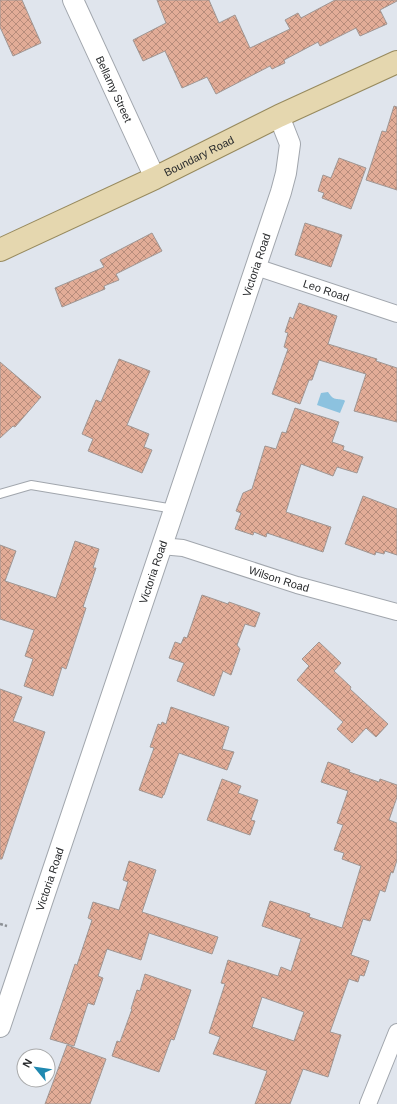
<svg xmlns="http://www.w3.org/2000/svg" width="397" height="1104" viewBox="0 0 397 1104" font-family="Helvetica,sans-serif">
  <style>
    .water { fill: #8cc2df }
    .building { fill: url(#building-cross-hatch); stroke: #9f9693; fill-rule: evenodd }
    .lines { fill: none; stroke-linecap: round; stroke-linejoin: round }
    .service-casing { stroke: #a1a6ad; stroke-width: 10 }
    .minor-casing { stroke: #a1a6ad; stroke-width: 18 }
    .tertiary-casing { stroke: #a1a6ad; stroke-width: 22 }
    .primary-casing { stroke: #978a5e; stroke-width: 24 }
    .path { stroke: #8c9095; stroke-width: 2.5; stroke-dasharray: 3 2; stroke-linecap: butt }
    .service { stroke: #fff; stroke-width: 8 }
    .minor { stroke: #fff; stroke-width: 16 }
    .tertiary { stroke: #fff; stroke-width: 20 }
    .primary { stroke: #e5d7af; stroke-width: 22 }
    .labels { text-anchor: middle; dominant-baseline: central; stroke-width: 3; stroke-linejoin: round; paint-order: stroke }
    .street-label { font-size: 11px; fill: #282a2c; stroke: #fff }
  </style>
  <defs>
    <pattern id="building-cross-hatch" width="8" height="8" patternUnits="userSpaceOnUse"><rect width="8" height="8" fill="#e2ac97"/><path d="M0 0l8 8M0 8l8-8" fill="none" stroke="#b78c7b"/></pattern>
  </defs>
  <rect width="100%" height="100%" fill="#e0e5ed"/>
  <path class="water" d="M328,392c6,9 7,6 16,8l1,1 -5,12 -23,-8 4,-12z"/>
  <g class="building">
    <polygon points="0,0 22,0 41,43 13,56 0,27"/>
    <polygon points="157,0 209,0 219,23 235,15 250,48 290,29 285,20 298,13 301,18 335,0 397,0 397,1 380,10 387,24 360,36 356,28 320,46 318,42 284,60 285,63 272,69 270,66 216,94 207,77 182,88 165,51 143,61 133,40 166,23"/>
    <polygon points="394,106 397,107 397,190 366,180 382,131 386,132"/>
    <polygon points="339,158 366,168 351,209 322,198 324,193 318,191 323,175 331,178"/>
    <polygon points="305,223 342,235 331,267 295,255"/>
    <polygon points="152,233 162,251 116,274 119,280 104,286 105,289 62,307 55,288 104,267 100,260"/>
    <polygon points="299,303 337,316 328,344 377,359 376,361 397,368 397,422 354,411 366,374 319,360 312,380 309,380 300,404 272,394 288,349 284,347 288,333 285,332 290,317 293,319"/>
    <polygon points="119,359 150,371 127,425 149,434 144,447 152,450 142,473 88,451 93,439 82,434 96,400 101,402"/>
    <polygon points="0,362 41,397 15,427 13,426 0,438"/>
    <polygon points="295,408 339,422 332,442 344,446 343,450 363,457 357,473 337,467 333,476 301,464 286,512 331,527 323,552 267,533 266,537 254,532 253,535 235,529 241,513 236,511 243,493 252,489 265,446 276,449 282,432 286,433"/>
    <polygon points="363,496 397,509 397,555 385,551 384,554 376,552 375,555 345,544"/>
    <polygon points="75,541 99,549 93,568 96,568 83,607 86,608 66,669 62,667 53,696 24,686 33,659 25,656 34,630 0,619 0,545 16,551 5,581 56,598"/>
    <polygon points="202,595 228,604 229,602 260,613 255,627 245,624 237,645 240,649 231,675 223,671 214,696 177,681 184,663 169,658 175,642 181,644 184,637 187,638"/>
    <polygon points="319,642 341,663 334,671 351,687 350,689 388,724 376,737 366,728 352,743 337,729 343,722 297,680 309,666 302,659"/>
    <polygon points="0,689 22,697 13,721 45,732 2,859 0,859"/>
    <polygon points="171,707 229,727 222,749 234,752 227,770 179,753 164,795 163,795 162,798 139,790 154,748 150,747 158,724 161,725 162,722 166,724"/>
    <path d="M328,762l22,8 -1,2 30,10 1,-3 17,6v12l-8,23 8,3v37l-4,13 -2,-1 -6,20 -5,-2 -10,31 -7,-2 -12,36 18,6 -5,15 -4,-1 -2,7 -9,-3 -19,53 11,3 -13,42 -25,-8 -13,35h-35l12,-33 -54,-17 7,-17 -11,-4 16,-49 -4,-1 7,-23 50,16 3,-9 10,4 10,-32 -39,-13 8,-25 40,13 -1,3 33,11 19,-62 -19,-7 2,-6 -10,-3 9,-25 -6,-2 11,-32 -27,-9zM262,997l42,15 -10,29 -42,-14z"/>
    <polygon points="222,779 241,786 238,793 258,800 251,820 255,821 250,835 207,820"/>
    <polygon points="129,861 156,870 142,912 218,937 212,954 149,933 141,960 107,949 98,976 103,978 94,1005 88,1003 74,1046 50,1039 75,964 77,965 92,920 88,918 93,902 119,910 128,882 123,880"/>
    <polygon points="145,974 191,990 174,1040 171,1039 159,1072 112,1056 117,1041 120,1042 132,1009 131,1009 137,990 140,991"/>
    <polygon points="67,1045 106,1059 90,1104 45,1104"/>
  </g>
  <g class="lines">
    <defs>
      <polyline id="service" points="0,494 31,485 174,509"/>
      <g id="minor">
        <path id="s1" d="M256,267l141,47"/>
        <path id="s2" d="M161,546l22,2 114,37 100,27"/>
        <polyline points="368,1104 397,1032"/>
      </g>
      <g id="tertiary">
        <path id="s3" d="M73,0l82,178"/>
        <path id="s4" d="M0,1027l281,-835 5,-19 4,-29 -11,-28"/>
      </g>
      <g id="primary">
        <path id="s5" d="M0,250l155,-72 124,-62 118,-54"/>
      </g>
    </defs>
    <use href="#service" class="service-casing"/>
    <use href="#minor" class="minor-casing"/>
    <use href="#tertiary" class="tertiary-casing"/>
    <use href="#primary" class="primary-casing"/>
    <polyline class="path" points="0,924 7,926"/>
    <use href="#service" class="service"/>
    <use href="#minor" class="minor"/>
    <use href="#tertiary" class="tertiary"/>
    <use href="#primary" class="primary"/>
  </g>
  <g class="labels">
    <g class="street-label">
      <text stroke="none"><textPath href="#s3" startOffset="98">Bellamy Street</textPath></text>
      <text stroke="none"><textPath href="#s5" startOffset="220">Boundary Road</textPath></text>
      <text stroke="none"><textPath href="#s4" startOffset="804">Victoria Road</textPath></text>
      <text stroke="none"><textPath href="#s1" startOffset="74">Leo Road</textPath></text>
      <text stroke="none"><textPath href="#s4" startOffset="480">Victoria Road</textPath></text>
      <text stroke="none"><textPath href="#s2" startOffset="123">Wilson Road</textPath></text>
      <text stroke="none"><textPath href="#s4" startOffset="156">Victoria Road</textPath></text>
    </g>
  </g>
  <g transform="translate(36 1068) rotate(299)"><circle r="19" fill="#ffffff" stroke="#a9aaab"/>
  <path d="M0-3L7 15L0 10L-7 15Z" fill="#2089b1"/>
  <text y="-6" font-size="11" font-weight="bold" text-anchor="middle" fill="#282a2c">N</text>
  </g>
</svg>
